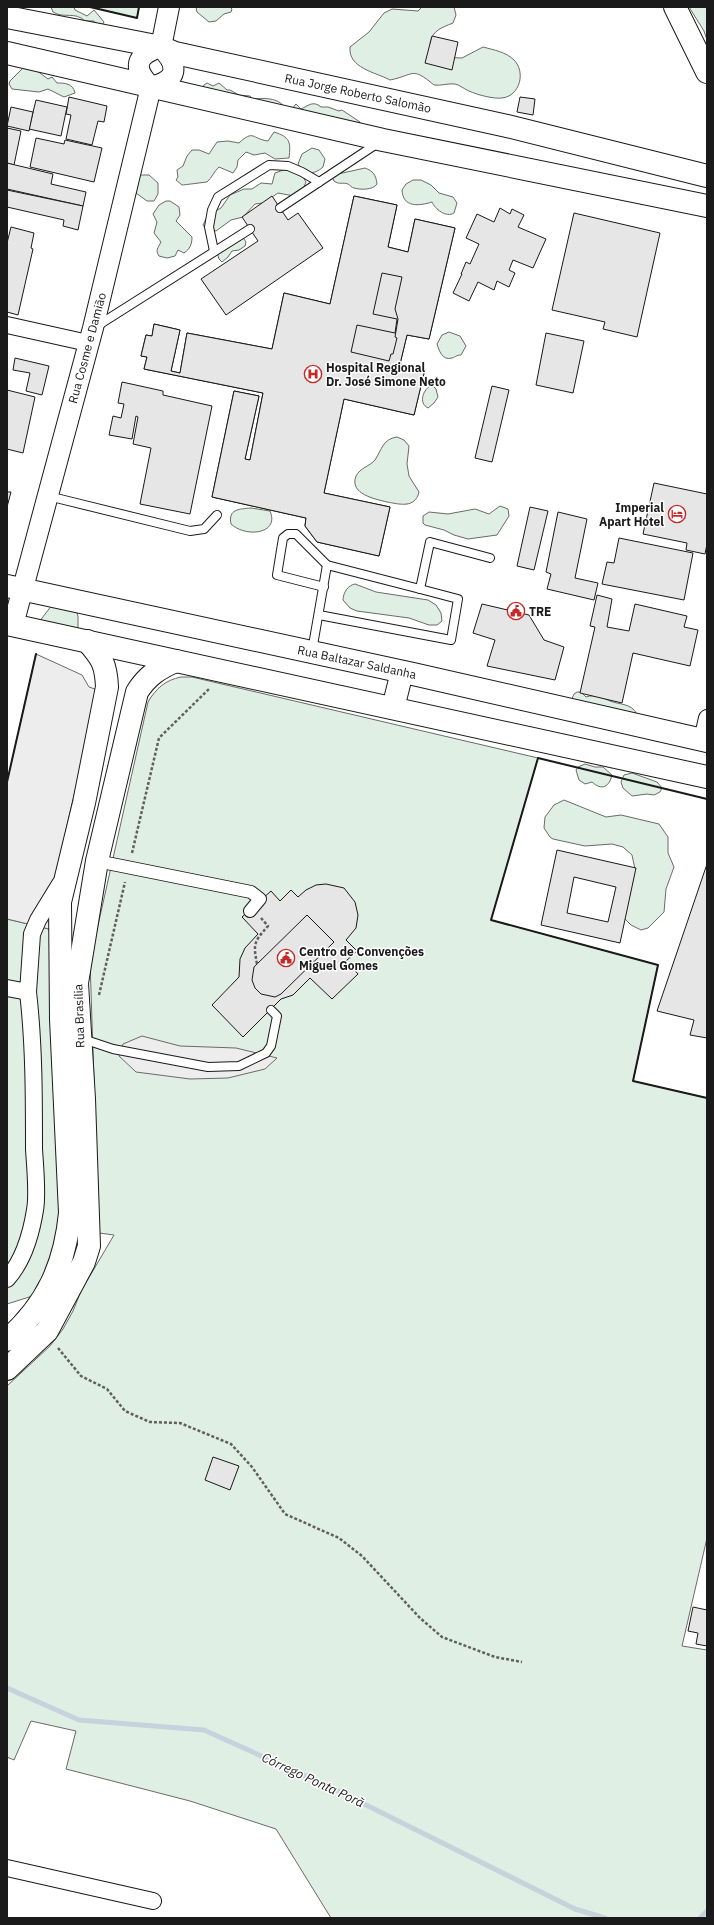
<svg xmlns="http://www.w3.org/2000/svg" width="714" height="1925" viewBox="0 0 714 1925" font-family="'IBM Plex Sans',sans-serif">
  <style>
    .green { fill: #e0efe3; stroke: #6a6a6a }
    .parking { fill: #ededed; stroke: #6a6a6a }
    .lines { fill: none; stroke-linecap: round; stroke-linejoin: round }
    .stream { stroke: #c6d2dc; stroke-width: 5 }
    .building { fill: #e6e6e6; stroke: #1a1a1a; fill-rule: evenodd }
    .service-casing { stroke: #1a1a1a; stroke-width: 10 }
    .pedestrian-casing { stroke: #1a1a1a; stroke-width: 14 }
    .minor-casing { stroke: #1a1a1a; stroke-width: 18 }
    .tertiary-casing { stroke: #1a1a1a; stroke-width: 22 }
    .secondary-casing { stroke: #1a1a1a; stroke-width: 24 }
    .path { stroke: #5f5f5f; stroke-width: 2.5; stroke-dasharray: 3 2; stroke-linecap: butt }
    .service { stroke: #fff; stroke-width: 8 }
    .pedestrian { stroke: #fff; stroke-width: 12 }
    .minor { stroke: #fff; stroke-width: 16 }
    .tertiary { stroke: #fff; stroke-width: 20 }
    .secondary { stroke: #fff; stroke-width: 22 }
    .wall { stroke: #1a1a1a; stroke-width: 2 }
    .labels { text-anchor: middle; dominant-baseline: central; stroke-width: 3; stroke-linejoin: round; paint-order: stroke }
    .street-label { font-size: 12px; fill: #1a1a1a; stroke: #fff }
    .poi-label { font-size: 12px; font-weight: bold; fill: #1a1a1a; stroke: #fff; text-anchor: start }
    .water-label { font-size: 13px; font-style: italic; fill: #1a1a1a; stroke: #fff }
  </style>
  <rect width="100%" height="100%" fill="#fff"/>
  <g class="green">
    <path d="M51,7h23l1,3 12,6 7,-6 10,12 -2,4h-5l-3,-5h-9c-10,-10 -21,-2 -32,-9z"/>
    <polygon points="90,7 139,7 137,18"/>
    <polygon points="196,7 230,7 232,9 231,12 224,14 216,21 209,22 197,12"/>
    <path d="M422,7h32l2,8 -3,8c-12,5 -20,7 -23,20l9,14 23,1 21,-11c11,3 23,5 31,13 12,12 6,36 -12,38 -9,1 -24,-3 -33,-7 -5,-2 -9,-6 -14,-7 -7,-1 -13,2 -21,1 -23,-19 -19,-10 -44,-5 -15,-8 -42,-12 -40,-33l19,-15 15,-19 8,-4 26,2z"/>
    <polygon points="689,7 707,7 707,40 704,31"/>
    <path d="M25,66l11,4 12,9 4,-2 5,6c7,0 16,0 18,10l-11,4 -16,-8 -9,3 -27,-3 -3,-5 1,-3z"/>
    <path d="M207,83l6,3 6,-3 8,7h3l9,5 11,1 2,3c10,-1 27,-2 33,9l-83,-20 2,-3z"/>
    <path d="M296,104l5,5c7,-3 12,-9 20,-2h7l11,4 3,-1 18,12v4l-69,-16z"/>
    <path d="M274,132c16,5 17,10 15,26l-14,1 -10,-6 -11,2 -8,-3 -8,8 -1,7 -4,6 -14,-6c-5,4 -7,11 -12,15 -1,0 -23,3 -25,3l-6,-5 2,-3 -1,-7 6,-4 4,-10 5,-6h7l10,4 8,-12 11,-1 11,2c15,-14 13,-4 29,-2z"/>
    <path d="M312,148l7,2 6,9 -2,8c-9,8 -18,8 -25,-3l4,-10z"/>
    <path d="M365,168c8,3 11,7 12,16 -4,6 -16,6 -23,4 -2,0 -4,-3 -6,-4 -5,-2 -9,1 -14,-3l-2,-4 6,-3z"/>
    <polygon points="286,169 303,177 306,182 303,189 294,196 278,193 263,203 255,204 243,217 231,220 216,231 205,228 203,225 208,215 221,208 230,195 244,189 252,189 261,183 272,184 275,173"/>
    <polygon points="138,175 149,175 158,183 158,194 154,201 147,201 136,193"/>
    <path d="M413,180h8l10,5 8,8 14,4 4,6 -3,10c-8,5 -19,-4 -22,-11 -13,4 -29,6 -30,-12l4,-6z"/>
    <path d="M166,201h4l9,6 1,8 -4,6 16,16c0,7 -2,12 -8,16l-6,-3 -3,6 -8,2 -8,-2c-4,-6 -1,-8 2,-14l-7,-9 3,-11 -4,-8 6,-9z"/>
    <polygon points="242,236 246,242 245,246 239,250 232,251 228,257 222,262 219,259 217,252"/>
    <path d="M449,332l11,4 6,10 -5,9c-5,0 -5,2 -9,3 -10,3 -13,-8 -15,-14l5,-9z"/>
    <path d="M432,385l4,4 2,8 -4,6 -6,5c-10,-5 -5,-19 4,-23z"/>
    <path d="M397,437l7,3 5,6 -2,18 2,12 10,16c-4,17 -20,12 -32,10 -12,-3 -38,-8 -31,-26 4,-8 14,-10 19,-16 7,-11 8,-21 22,-23z"/>
    <polygon points="500,506 508,509 509,516 497,535 468,539 454,535 444,530 425,525 423,523 423,516 429,512 448,514 475,509 489,514"/>
    <path d="M251,508l19,3c10,23 -24,27 -39,13 -3,-15 8,-15 20,-16z"/>
    <path d="M355,584l21,8 52,8 8,5 5,8 1,8 -5,4h-8l-20,-7 -52,-7 -7,-3 -7,-8c0,-7 5,-15 12,-16z"/>
    <polygon points="52,605 76,611 78,616 78,629 39,622"/>
    <path d="M181,677h11l346,81 -47,162 167,45 -25,116 74,17v440l-25,108 25,4v268h-376l-55,-89 -86,-28 -124,-32 10,-38 -45,-10 -17,39 -7,-3v-371l43,-40 13,-17 10,-18 8,-20 33,-56 -15,-2 -9,-272 58,-259c8,-14 18,-22 33,-25z"/>
    <path d="M577,692h4l5,5c9,-3 15,0 24,4 10,4 21,2 27,13l-66,-13 3,-7z"/>
    <path d="M585,764l10,3h8l9,8c-3,12 -10,16 -20,7l-7,2 -6,-4 -3,-10 2,-3z"/>
    <polygon points="632,773 657,782 662,788 660,792 654,795 647,794 632,796 623,788 621,782 624,775"/>
    <polygon points="564,800 606,817 621,815 659,824 668,837 668,853 674,867 666,889 664,912 648,928 641,930 631,925 624,918 635,869 632,855 623,847 612,844 585,846 553,839 550,837 544,828 545,817 554,805"/>
    <polygon points="7,919 53,930 65,1204 42,1293 7,1304"/>
  </g>
  <g class="parking">
    <polygon points="36,654 82,675 89,687 98,690 53,887 53,930 7,919 7,782"/>
    <polygon points="142,1036 180,1046 236,1048 277,1058 265,1069 228,1078 190,1079 136,1072 119,1056 123,1044"/>
  </g>
  <g class="lines">
    <g class="stream">
      <polyline points="7,1688 79,1720 204,1730 332,1788 575,1909 605,1918"/>
      <polyline points="700,1918 707,1911"/>
    </g>
  </g>
  <g class="building">
    <polygon points="432,36 458,42 452,70 425,63"/>
    <polygon points="69,97 107,106 104,122 98,121 92,145 66,139 71,115 66,114"/>
    <polygon points="520,97 535,99 533,115 517,112"/>
    <polygon points="36,100 67,107 61,136 29,129"/>
    <polygon points="11,107 33,112 29,131 7,126"/>
    <polygon points="7,128 21,131 14,165 7,163"/>
    <polygon points="36,138 64,144 65,140 102,148 94,182 30,167"/>
    <polygon points="7,163 53,174 51,184 86,192 83,206 7,189"/>
    <polygon points="7,190 83,206 78,230 63,226 64,220 7,207"/>
    <polygon points="272,196 288,220 298,213 323,248 226,315 201,279 258,241 242,217"/>
    <path d="M354,196l43,9 -9,42 20,5 7,-33 40,9 -26,111 -22,-4 -7,29 25,5 -11,46 -70,-16 -20,94 66,14 -11,49 -62,-14 -12,-16 1,-8 -94,-21 22,-106 25,5 -14,63 5,1 13,-67 -119,-24 3,-12 -6,-1 5,-21 6,1 2,-12 26,6 -9,41 9,2 7,-40 85,16 12,-56 46,11zM270,382l26,6 -17,79 -17,-4 12,-68 -6,-1z"/>
    <polygon points="354,196 397,205 388,247 408,252 415,219 455,228 429,339 407,335 400,364 425,369 414,415 344,399 324,493 390,507 379,556 317,542 305,526 306,518 212,497 234,391 259,396 245,459 250,460 263,393 144,369 147,357 141,356 146,335 152,336 154,324 180,330 171,371 180,373 187,333 272,349 284,293 330,304"/>
    <polygon points="500,208 510,214 512,209 524,215 518,227 546,239 533,268 513,260 509,270 515,273 509,287 497,281 494,290 478,282 469,301 453,293 462,274 461,274 466,262 470,264 479,244 466,238 477,214 494,222"/>
    <polygon points="574,213 660,233 637,337 603,329 605,322 552,310"/>
    <polygon points="11,227 34,233 31,248 33,249 18,315 7,312 7,243"/>
    <polygon points="382,273 402,277 395,309 398,319 395,337 397,338 393,354 391,354 389,361 351,352 357,325 395,333 397,319 373,314"/>
    <polygon points="546,333 584,341 573,393 536,385"/>
    <polygon points="15,358 49,366 42,395 26,391 30,373 13,370"/>
    <polygon points="122,382 163,391 163,395 212,406 190,514 140,504 151,448 133,444 138,417 136,416 132,439 109,435 113,416 121,418 124,404 118,403"/>
    <polygon points="492,386 509,390 492,462 475,458"/>
    <polygon points="7,390 35,397 23,453 7,449"/>
    <polygon points="654,483 707,494 707,544 705,554 686,550 687,543 643,534"/>
    <polygon points="7,492 11,492 7,507"/>
    <polygon points="530,507 548,511 534,570 517,566"/>
    <polygon points="558,512 587,519 575,578 598,583 594,600 547,589 551,574 546,572"/>
    <polygon points="619,538 693,553 684,600 602,584 607,562 614,563"/>
    <polygon points="597,595 612,599 607,627 629,631 635,604 687,616 684,627 698,630 690,666 633,653 622,703 580,693 595,627 590,626"/>
    <polygon points="482,604 529,615 544,640 564,647 555,680 487,666 495,640 473,633"/>
    <path d="M557,850l79,18 -16,75 -79,-18zM574,877l42,10 -8,35 -41,-9z"/>
    <polygon points="707,864 707,1038 690,1035 694,1020 657,1011"/>
    <polygon points="326,884 344,888 355,902 358,915 356,928 346,940 357,951 346,961 358,974 332,999 310,978 293,995 281,999 243,1037 212,1005 239,977 240,959 245,948 258,934 242,917 271,891 280,901 291,890 298,897 306,890 316,885"/>
    <polygon points="307,915 334,942 281,994 275,997 261,994 255,988 252,980 254,967"/>
    <polygon points="213,1457 239,1466 230,1490 205,1480"/>
    <polygon points="693,1607 707,1610 707,1646 696,1644 698,1633 688,1631"/>
  </g>
  <g class="lines">
    <defs>
      <g id="service">
        <polyline points="280,208 378,143"/>
        <polyline points="214,251 209,227 212,210 218,197 269,165 288,166 302,172 319,182"/>
        <polyline points="97,326 250,229"/>
        <polyline points="48,496 190,531 204,529 217,515"/>
        <polyline points="324,587 277,575 283,538 288,534 296,534 327,565"/>
        <polyline points="319,615 451,640 458,599 420,589"/>
        <polyline points="312,651 327,565 420,589 430,542 490,558"/>
        <polyline points="83,1039 113,1049 208,1067 239,1066 266,1053 271,1046 277,1016 271,1010"/>
      </g>
      <polyline id="pedestrian" points="97,861 251,892 260,899 250,911"/>
      <g id="minor">
        <polyline points="7,325 88,343"/>
        <polyline points="702,740 707,718"/>
        <polyline points="7,988 28,992 32,934 38,920 60,884"/>
        <path d="M7,1279c17,-19 24,-44 28,-69 3,-16 0,-44 -1,-61 0,-53 0,-105 -6,-157"/>
        <polyline points="7,1868 153,1901"/>
      </g>
      <g id="tertiary">
        <polyline points="161,47 169,7"/>
        <path d="M151,87c28,-7 28,-21 10,-40"/>
        <path d="M151,87c-19,-19 -16,-32 10,-40"/>
        <polyline points="13,625 93,328 151,87"/>
      </g>
      <g id="secondary">
        <polyline points="675,7 707,72"/>
        <polyline points="7,17 161,47 175,53 507,126 707,176"/>
        <polyline points="7,53 383,140 707,206"/>
        <polyline points="7,586 413,674 707,741"/>
        <polyline points="7,624 707,777"/>
        <polyline points="393,708 402,672"/>
        <path d="M7,1340c40,-35 58,-75 63,-127l-9,-194 -1,-117 24,-99 23,-116c-1,-23 -5,-29 -20,-46"/>
        <path d="M7,1369l40,-38 37,-69 5,-16 -5,-147 -7,-116 20,-122 40,-169c10,-16 22,-24 39,-31"/>
      </g>
    </defs>
    <use href="#service" class="service-casing"/>
    <use href="#pedestrian" class="pedestrian-casing"/>
    <use href="#minor" class="minor-casing"/>
    <use href="#tertiary" class="tertiary-casing"/>
    <use href="#secondary" class="secondary-casing"/>
    <g class="path">
      <polyline points="132,853 159,738 209,689"/>
      <path d="M257,964c-4,-21 -3,-22 11,-38l-7,-8"/>
      <polyline points="99,995 125,882"/>
      <polyline points="58,1348 81,1376 107,1389 125,1411 150,1422 180,1423 231,1444 252,1467 285,1514 339,1538 362,1556 420,1618 442,1637 495,1657 522,1662"/>
    </g>
    <use href="#service" class="service"/>
    <use href="#pedestrian" class="pedestrian"/>
    <use href="#minor" class="minor"/>
    <use href="#tertiary" class="tertiary"/>
    <use href="#secondary" class="secondary"/>
    <g class="wall">
      <polyline points="90,7 137,18 139,7"/>
      <polyline points="7,782 36,654"/>
      <polyline points="707,799 538,758 491,920 658,965 633,1081 707,1098"/>
    </g>
  </g>
  <defs>
    <symbol id="hospital-ring" viewBox="-11 -11 22 22"><circle r="9.5" fill="#fff" stroke="#c62828" stroke-width="1.5"/><path d="M-5-5h3v3.5h4V-5h3V5h-3V1.5h-4V5h-3Z" fill="#c62828"/></symbol>
    <symbol id="hotel-ring" viewBox="-11 -11 22 22"><circle r="9.5" fill="#fff" stroke="#c62828" stroke-width="1.5"/><path d="M-6-4.5h1.5V1H6V5H4.5V3h-9V5H-6ZM-4 0a1.8 1.8 0 1 1 3.6 0ZM.5 0V-2.5h3Q6-2.5 6 0Z" fill="#c62828"/></symbol>
    <symbol id="civic-ring" viewBox="-11 -11 22 22"><circle r="9.5" fill="#fff" stroke="#c62828" stroke-width="1.5"/><path d="M-.6-6.5H3V-4.5H.6V-3L4-1V1h2V6H-6V1h2V-1L-.6-3ZM-1.2 2.5V6h2.4V2.5Z" fill="#c62828"/></symbol>
  </defs>
  <g fill-rule="evenodd">
    <use href="#hospital-ring" x="303" y="364" width="20" height="20"/>
    <use href="#hotel-ring" x="667" y="504" width="20" height="20"/>
    <use href="#civic-ring" x="506" y="601" width="20" height="20"/>
    <use href="#civic-ring" x="276" y="948" width="20" height="20"/>
  </g>
  <g class="labels">
    <g class="street-label">
      <text transform="translate(358 93) rotate(12)">Rua Jorge Roberto Salomão</text>
      <text transform="translate(87 348) rotate(-75)">Rua Cosme e Damião</text>
      <text transform="translate(357 662) rotate(12)">Rua Baltazar Saldanha</text>
      <text transform="translate(79 1016) rotate(-92)">Rua Brasília</text>
    </g>
    <g class="poi-label">
      <text x="326" y="367">Hospital Regional<tspan x="326" dy="14">Dr. José Simone Neto</tspan></text>
      <text x="664" y="507" text-anchor="end">Imperial<tspan x="664" dy="14">Apart Hotel</tspan></text>
      <text x="529" y="611">TRE</text>
      <text x="299" y="951">Centro de Convenções<tspan x="299" dy="14">Miguel Gomes</tspan></text>
    </g>
    <g class="water-label">
      <text transform="translate(313 1780) rotate(25)">Córrego Ponta Porã</text>
    </g>
  </g>
  <rect width="714" height="1925" fill="none" stroke="#1a1a1a" stroke-width="16"/>
</svg>
